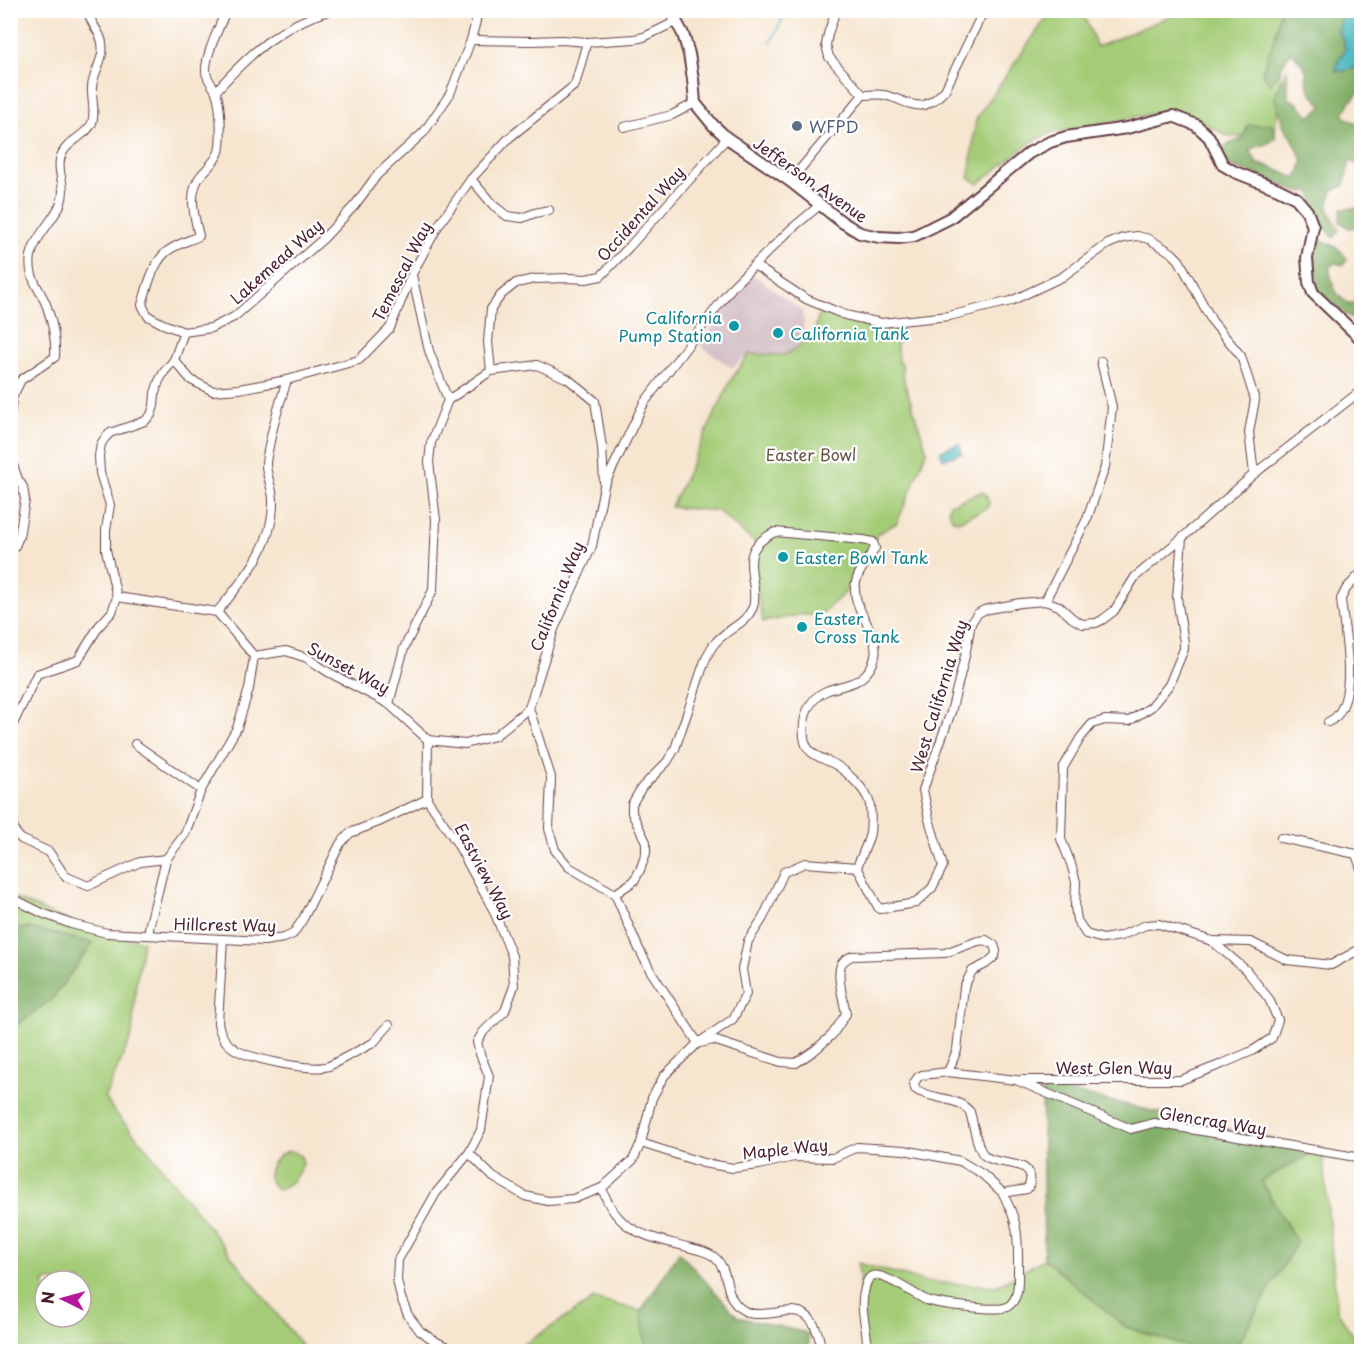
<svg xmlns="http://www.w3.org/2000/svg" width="1372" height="1362" viewBox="0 0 1372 1362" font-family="'Playpen Sans',sans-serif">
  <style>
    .industrial { fill: #d2bec5 }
    .green { fill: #a4cc77; stroke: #777651; stroke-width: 1.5; fill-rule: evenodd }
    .forest { fill: #83b068; stroke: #66684a; stroke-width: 1.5 }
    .water { fill: #47b6be; stroke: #486a74; stroke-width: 1.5 }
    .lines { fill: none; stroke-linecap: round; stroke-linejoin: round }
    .stream { stroke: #47b6be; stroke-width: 2 }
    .minor-casing { stroke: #643d44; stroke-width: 10 }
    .tertiary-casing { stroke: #643d44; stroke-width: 14 }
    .minor { stroke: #fff; stroke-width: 8 }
    .tertiary { stroke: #fff; stroke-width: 10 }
    .service-dot { fill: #5c6f8a; stroke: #fff; stroke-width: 2 }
    .culture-dot { fill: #0f9aa8; stroke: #fff; stroke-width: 2 }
    .labels { text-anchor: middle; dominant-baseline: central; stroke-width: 4.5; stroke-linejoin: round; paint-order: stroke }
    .service-label { font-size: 16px; fill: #4e5e75; stroke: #fff; text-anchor: start }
    .street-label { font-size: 16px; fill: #4a1f2b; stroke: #fff }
    .culture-label { font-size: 16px; fill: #0d838f; stroke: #fff; text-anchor: start }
    .park-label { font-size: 16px; fill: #655342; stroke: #fff }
  </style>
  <rect width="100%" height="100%" fill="#fff"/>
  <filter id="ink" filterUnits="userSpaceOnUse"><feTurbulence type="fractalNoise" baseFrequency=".0167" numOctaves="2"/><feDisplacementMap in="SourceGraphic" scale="12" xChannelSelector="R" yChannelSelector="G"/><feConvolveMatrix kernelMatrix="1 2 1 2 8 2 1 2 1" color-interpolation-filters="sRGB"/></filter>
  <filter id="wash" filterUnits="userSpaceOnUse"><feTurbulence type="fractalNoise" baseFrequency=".008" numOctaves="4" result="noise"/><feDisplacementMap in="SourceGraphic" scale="24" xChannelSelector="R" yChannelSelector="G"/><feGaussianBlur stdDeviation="1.35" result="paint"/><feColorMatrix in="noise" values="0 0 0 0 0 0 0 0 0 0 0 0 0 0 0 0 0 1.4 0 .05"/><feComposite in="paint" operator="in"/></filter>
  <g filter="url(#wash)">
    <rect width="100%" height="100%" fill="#f6e5cf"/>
    <polygon class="industrial" points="755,276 802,311 804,322 802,341 796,349 784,355 749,354 732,368 700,345 746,280"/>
    <g class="green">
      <polygon points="1051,11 1074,11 1085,18 1097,47 1182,11 1361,11 1285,21 1275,134 1230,137 1189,115 1172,110 1051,133 1031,142 978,184 969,177 976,119"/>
      <path d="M820,310c29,12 50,19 82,15l-5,20 1,17 4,1 2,18 23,70 -30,72 -20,11 -9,22 -13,12 -6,21 -29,26h-21l-36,7 -10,-54 1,-13 6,-9 -10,-7 -32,-28 -47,-4 60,-127 18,-26 35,1 12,-6 18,-16z"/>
      <polygon points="981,492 985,493 989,502 988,508 958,521 953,520 948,509 950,504"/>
      <path d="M11,897l74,31 58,13 -7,43 -4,51 -27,62 8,13 35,40 158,201h-295zM45,1281h36v36h-36z"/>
      <polygon points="1322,1146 1337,1309 1361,1351 1233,1352 1297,1242 1260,1181"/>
      <path d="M288,1151l6,1 7,4 2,8c-5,11 -13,23 -26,25 -16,-12 -5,-31 11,-38z"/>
      <polygon points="1044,1259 1126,1327 1200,1351 867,1351 864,1342 858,1263 927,1282 996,1286"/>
      <polygon points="594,1299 641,1311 646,1351 514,1351"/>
    </g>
    <g class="forest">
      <path d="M1280,11h76c-11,1 -15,11 -18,21l6,9 1,9 -7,11 -1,10 24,-4v23l-10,11 -8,14 18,12v40l-11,-7 -6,26 -12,4 -4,18 11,22 -5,8 -19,-24 -4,-23 -13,1 -40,-17 -27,-8 -12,-12 8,-10 16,-7 5,-13h14l9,-2 5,15 -9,6 -17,5 7,15 11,2 29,13 6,-18 -10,-22 -9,-12 -10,-30 13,-29 1,30 11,6 11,13 13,-11c-13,-13 -17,-18 -17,-37l-15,-18 -20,33 -9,-11 13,-37z"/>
      <polygon points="1361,208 1361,226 1349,228 1340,222 1341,209"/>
      <path d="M1318,240c12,2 24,9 29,20l-4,5 -8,-2 -6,4c4,19 4,27 21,38l9,-5 2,5v7l-7,8 -16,-12 -24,-22 -3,-24 2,-13z"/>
      <polygon points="29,928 93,943 52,999 11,1029 11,929"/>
      <polygon points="1042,1085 1317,1150 1261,1181 1297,1242 1233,1351 1200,1351 1126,1327 1044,1259"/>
      <polygon points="679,1252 738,1317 808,1333 809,1351 646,1351 641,1311"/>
    </g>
    <g class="water">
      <polygon points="1351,11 1361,11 1361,66 1344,71 1336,71 1338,61 1345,50 1344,41 1338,32 1341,20"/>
      <polygon points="959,444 962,453 944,459 941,455 941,450"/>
    </g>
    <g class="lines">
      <polyline class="stream" points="771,42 787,10"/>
    </g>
  </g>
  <g filter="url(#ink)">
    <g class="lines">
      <defs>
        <g id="minor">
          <path d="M226,10c-6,17 -21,44 -20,62 1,8 7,13 10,20 5,13 6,47 3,60 -3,8 -11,16 -17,22 -15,17 -8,42 -3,62 -11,5 -25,9 -34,17 -13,13 -18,35 -23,52l6,11 15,8 21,8 27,-4 23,-11 89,-78 32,-34 22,-30 47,-43 26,-38 21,-54 5,-19v-11"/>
          <polyline points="836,10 828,34 826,45 829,57 863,95"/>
          <polyline points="471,40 531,41 562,40 587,42 635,39 644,37 677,21"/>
          <path d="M216,91c34,-38 65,-66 115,-81"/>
          <polyline points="624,127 672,115 695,103"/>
          <polyline points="471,179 493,205 507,216 522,218 535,213 549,210"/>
          <path d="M790,181l73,-86c8,0 17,-2 25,1 26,8 34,19 57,-6l39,-80"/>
          <path d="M820,205l-30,25 -57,56 -89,117 -40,83 -12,60 -38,83 -25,79 22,69 -2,52 6,21 14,17 46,27 19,-13 6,-11 6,-17v-11l-14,-29v-9l10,-17 25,-25 8,-13c7,-22 15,-43 22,-65 5,-14 9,-31 19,-42 11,-13 30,-18 37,-35 2,-5 1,-12 1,-18 -4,-29 -9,-42 21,-57l88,8 10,2 2,6c-7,13 -19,25 -20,40 -1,27 31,50 17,77 -11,21 -29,19 -46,26 -18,8 -24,27 -22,46 2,19 18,20 32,28 10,6 29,24 33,36 2,6 2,25 1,32 -2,11 -9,23 -13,34"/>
          <polyline points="754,265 806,299 845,315 881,323 949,316 1011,301 1062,277 1108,244 1123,238 1137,236 1149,239 1172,253 1179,260 1212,321 1241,356 1255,400 1249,432 1254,474"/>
          <polyline points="412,275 429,351 448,400"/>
          <polyline points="1352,330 1362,320"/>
          <polyline points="174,360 191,380 213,391 239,389 287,380 359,360 390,328 412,274 438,226 471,179 509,138 575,85 587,42"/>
          <polyline points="491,371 488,342 491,309 501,295 516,283 535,279 569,278 586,279 601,276 629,247 727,138"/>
          <polyline points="448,400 491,371 537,365 568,379 595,401 602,447 604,483"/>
          <path d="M10,418l2,-20 9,-18 34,-23c1,-17 -2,-33 -8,-50 -6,-18 -20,-28 -16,-51 4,-19 21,-34 29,-51 8,-19 -3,-29 0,-45 3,-18 27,-24 32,-37 4,-12 -1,-24 0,-36 1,-15 13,-28 10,-44 -1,-11 -13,-20 -14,-33"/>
          <polyline points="10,457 18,479 23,487 25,500 19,537 15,546 10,547"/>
          <polyline points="117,597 217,612 254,656"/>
          <polyline points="1045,601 1087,519 1105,467 1112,407 1101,361"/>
          <path d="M217,612c27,-33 57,-66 56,-112 0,-12 -7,-24 -7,-36 0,-5 2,-12 3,-18 4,-22 11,-44 18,-66"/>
          <polyline points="254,656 286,651 307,658 328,672 389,704 428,740 465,744 495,736 529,708"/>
          <polyline points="389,704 404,648 433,590 436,520 429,462 431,443 448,400"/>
          <path d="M1328,722c34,-14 15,-95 13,-123l5,-10 16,-17"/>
          <polyline points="135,744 201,790"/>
          <polyline points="10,751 11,728 37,674 78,660 99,626 112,612 117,597 106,550 106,530 110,505 100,473 99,456 101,444 105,438 110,433 145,421 151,415 154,406 155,393 159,381 164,372 174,360 184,332"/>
          <polyline points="427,799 457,843 493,909 512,956 514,986 505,1011 484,1031 477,1042 480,1054 489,1076 481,1130 469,1153 436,1193 398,1260 397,1280 401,1298 408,1315 420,1331 435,1341 457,1352"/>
          <polyline points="10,819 15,832 21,839 49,852 65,876 88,886 140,862 166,859"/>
          <polyline points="1281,838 1356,854 1362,852"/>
          <polyline points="1356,854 1362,872"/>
          <polyline points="615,894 638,947 650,970 698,1043"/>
          <polyline points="10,897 42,913 71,924 107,933 223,939 264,941 284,938 293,934 303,919 340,844 350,833 381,821 427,799 428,740"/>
          <polyline points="149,935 149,928 166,859 185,834 201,790 237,728 249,689 254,656"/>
          <path d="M223,939l-5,84c2,12 8,21 18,27 16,9 75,22 93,16l44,-23 16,-18"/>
          <polyline points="1212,941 1251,942 1287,960 1331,965 1362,948"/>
          <path d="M700,1043l13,-3 68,22 15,1 19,-13 17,-15 14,-21c-2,-13 -10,-38 -5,-49 2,-5 7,-7 11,-9l93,-3 33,-12 8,-1 8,5 2,6 -1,5 -9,8 -14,7 -8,16 -7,63 -9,22"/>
          <polyline points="1021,1080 1181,1080 1222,1064 1252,1051 1272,1038 1278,1020 1269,999 1246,970 1212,941 1159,924 1146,925 1120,936 1103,939 1086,934 1077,920 1075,907 1076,882 1071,864 1061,839 1063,768 1081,737 1092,724 1105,720 1129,721 1151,707 1169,685 1184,649 1184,643 1177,598 1182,538"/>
          <path d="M641,1143l62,20 30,5 26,-3 35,-8 39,1 24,-11 47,3 56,11 22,13 21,19 24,-4c3,-4 4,-7 3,-13 -5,-17 -33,-10 -45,-20 -8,-6 -12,-34 -15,-44 -12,-16 -40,-12 -55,-23l-1,-6 4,-6 4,-2 26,-3 68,8 115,49 23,-6 208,35"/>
          <polyline points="469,1153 493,1177 525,1196 548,1201 573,1199 602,1188 633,1160 641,1143 652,1098 664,1076 698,1043 733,1019 746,994 742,969 748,941 763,918 784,872 805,863 857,867 879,909 916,903 932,888 943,866 929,819 923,790 951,712 965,656 971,623 977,614 984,610 1020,603 1045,601 1059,606 1072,618 1082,624 1096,623 1102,620 1114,611 1135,577 1182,538 1254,474 1362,390"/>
          <path d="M602,1188c15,45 45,48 85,59 9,2 19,4 26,9 19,14 9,42 30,54 5,4 11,4 17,4 11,0 22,-3 33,-3 21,1 26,23 29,41"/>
          <path d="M867,1352c2,-23 -9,-41 -2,-64 1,-4 2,-10 7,-12 10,-5 43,19 54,24 11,4 71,12 81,7 12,-7 11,-22 11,-34 0,-16 1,-34 -3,-50 -2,-10 -8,-20 -12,-30"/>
        </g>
        <polyline id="tertiary" points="670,10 683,34 689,54 693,79 695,103 713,125 727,138 790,181 842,222 860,233 879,237 898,238 914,236 950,218 1029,153 1050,142 1066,137 1127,128 1173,116 1196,125 1209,137 1223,165 1235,172 1278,189 1296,198 1307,211 1313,227 1307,258 1309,282 1313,293 1362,340"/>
      </defs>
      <use href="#minor" class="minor-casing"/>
      <use href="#tertiary" class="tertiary-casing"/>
      <use href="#minor" class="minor"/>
      <use href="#tertiary" class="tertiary"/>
    </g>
  </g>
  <circle class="service-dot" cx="797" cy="126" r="6"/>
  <g class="culture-dot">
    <circle cx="734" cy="326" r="6"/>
    <circle cx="778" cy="333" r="6"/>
    <circle cx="783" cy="557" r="6"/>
    <circle cx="802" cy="627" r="6"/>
  </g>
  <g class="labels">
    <g class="service-label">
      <text x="809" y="126">WFPD</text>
    </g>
    <g class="street-label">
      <text transform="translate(811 179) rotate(35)">Jefferson Avenue</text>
      <text transform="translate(640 213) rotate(-48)">Occidental Way</text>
      <text transform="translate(276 261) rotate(-42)">Lakemead Way</text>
      <text transform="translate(401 271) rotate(-63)">Temescal Way</text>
      <text transform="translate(556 596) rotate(-68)">California Way</text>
      <text transform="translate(349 667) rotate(28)">Sunset Way</text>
      <text transform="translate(938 696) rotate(-73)">West California Way</text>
      <text transform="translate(485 871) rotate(62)">Eastview Way</text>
      <text transform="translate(225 924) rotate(1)">Hillcrest Way</text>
      <text x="1114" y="1067">West Glen Way</text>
      <text transform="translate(1213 1120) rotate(9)">Glencrag Way</text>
      <text transform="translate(785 1148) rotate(-6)">Maple Way</text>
    </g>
    <g class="culture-label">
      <text x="722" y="317" text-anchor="end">California<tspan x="722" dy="18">Pump Station</tspan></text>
      <text x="790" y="333">California Tank</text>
      <text x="795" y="557">Easter Bowl Tank</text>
      <text x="814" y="618">Easter<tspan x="814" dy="18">Cross Tank</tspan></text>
    </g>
    <g class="park-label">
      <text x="811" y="454">Easter Bowl</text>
    </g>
  </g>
  <rect width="1372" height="1362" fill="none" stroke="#fff" stroke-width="36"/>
  <g transform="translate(63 1299) rotate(275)"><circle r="28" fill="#ffffff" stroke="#b7a5aa" stroke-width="1.5"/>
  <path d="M0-4.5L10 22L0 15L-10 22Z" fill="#b5179e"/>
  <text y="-9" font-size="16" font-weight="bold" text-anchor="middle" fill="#4a1f2b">N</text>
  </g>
</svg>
